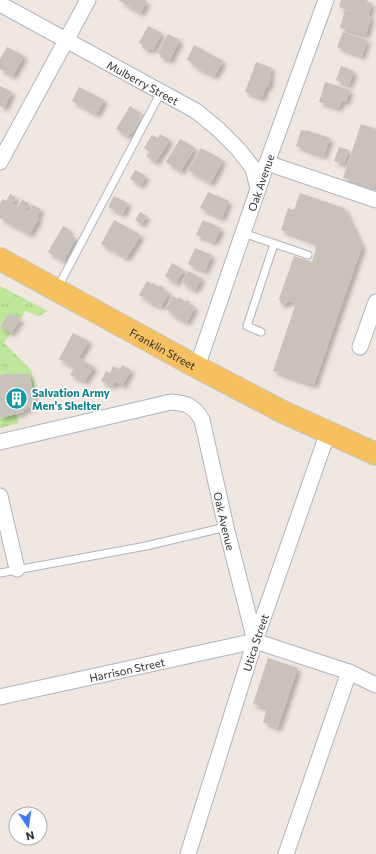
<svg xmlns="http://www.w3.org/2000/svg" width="376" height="854" viewBox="0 0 376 854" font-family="Commissioner,sans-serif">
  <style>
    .grass { fill: url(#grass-tufts) }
    .building { fill: #c8c2bb; filter: url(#shadow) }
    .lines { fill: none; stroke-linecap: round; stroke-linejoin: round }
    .lane-casing { stroke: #b0b4be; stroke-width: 9 }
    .street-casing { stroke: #b0b4be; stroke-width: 17 }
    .primary-casing { stroke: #c9c9c9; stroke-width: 24 }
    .lane { stroke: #fff; stroke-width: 7 }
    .street { stroke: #fff; stroke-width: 15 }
    .primary { stroke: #f6c05e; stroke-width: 22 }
    .labels { text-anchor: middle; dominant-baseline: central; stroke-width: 3; stroke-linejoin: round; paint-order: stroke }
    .street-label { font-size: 11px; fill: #2e2e2e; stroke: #fff }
    .culture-label { font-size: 11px; font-weight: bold; fill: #0d838f; stroke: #fff; text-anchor: start }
  </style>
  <defs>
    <pattern id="grass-tufts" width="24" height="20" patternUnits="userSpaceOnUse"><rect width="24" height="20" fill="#bee79b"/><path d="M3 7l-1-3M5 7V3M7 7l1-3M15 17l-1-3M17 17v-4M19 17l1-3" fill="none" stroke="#a4c686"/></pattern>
    <filter id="shadow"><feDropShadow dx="3.5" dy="3.5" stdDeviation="2" flood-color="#0004"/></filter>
  </defs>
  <rect width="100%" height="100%" fill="#efe7e0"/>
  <g class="grass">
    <polygon points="0,286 48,311 39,316 25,311 21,319 8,313 0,326 11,333 4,343 31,370 36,390 33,390 29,373 12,375 11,373 0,375"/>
    <polygon points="16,414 19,423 0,428 0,418"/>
  </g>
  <g class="building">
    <polygon points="118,0 144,0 147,1 141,13"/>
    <polygon points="341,0 368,0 367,2 372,3 368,16 339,7"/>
    <polygon points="345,10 371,17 366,35 340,28"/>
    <polygon points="148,26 162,33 153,50 149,48 148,50 142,47 143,45 139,43"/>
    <polygon points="343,32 367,40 362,56 337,47"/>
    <polygon points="168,34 180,40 170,60 160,57 161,55 158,53"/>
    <polygon points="194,45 223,61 215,76 194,66 195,64 187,60"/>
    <polygon points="7,47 24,56 13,76 0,69 0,59"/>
    <polygon points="256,62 272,68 269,76 271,77 268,87 266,87 262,98 245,92"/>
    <polygon points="341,66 354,71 349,85 336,80"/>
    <polygon points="325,82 350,90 346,102 341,101 339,108 319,102"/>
    <polygon points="0,86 12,92 4,108 0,106"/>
    <polygon points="79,87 104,100 97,114 72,101"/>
    <polygon points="130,106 141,113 139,115 142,117 132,134 130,133 128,136 116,129"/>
    <polygon points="361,124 376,129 375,188 343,178"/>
    <polygon points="301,130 306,131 306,130 330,138 324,156 296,146"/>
    <polygon points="160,134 170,140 156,162 146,156 150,152 144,148 152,135 158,138"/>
    <polygon points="180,139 195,148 181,171 166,162"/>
    <polygon points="339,147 349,150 344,164 334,161"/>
    <polygon points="201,148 223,160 211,183 188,170"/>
    <polygon points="135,170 146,176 141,185 130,179"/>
    <polygon points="208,192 229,201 222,218 200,208"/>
    <polygon points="300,193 344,208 362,247 314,385 273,371 296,303 290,301 282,305 279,299 294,256 312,262 316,249 314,242 281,230 288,208 294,210"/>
    <polygon points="10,194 16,197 12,204 18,207 22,200 29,203 25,210 29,212 33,205 41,209 37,217 39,218 30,234 0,218 0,204 3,199 6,201"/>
    <polygon points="114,196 128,203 123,214 108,207"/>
    <polygon points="140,212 147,216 142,224 135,220"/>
    <polygon points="114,220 141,235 127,258 101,244"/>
    <polygon points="203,220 221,228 215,242 196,235"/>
    <polygon points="63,226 70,230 68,234 76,238 64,261 48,252"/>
    <polygon points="195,248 212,255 205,271 188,264"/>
    <polygon points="172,263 184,270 176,283 165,276"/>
    <polygon points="188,271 202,278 195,290 182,283"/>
    <polygon points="147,281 152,284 153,283 159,287 160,285 164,288 163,289 169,293 161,307 154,303 153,304 139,295"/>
    <polygon points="173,296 178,299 179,297 185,302 186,300 190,302 189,304 195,307 187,322 171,314 172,313 166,309"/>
    <polygon points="8,313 21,319 11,333 0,327"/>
    <polygon points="73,333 89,341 79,358 94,367 85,381 70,375 75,368 59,359"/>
    <polygon points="122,365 131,370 123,385 116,382 112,386 101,381 106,371 110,373 113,366 120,369"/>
    <polygon points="11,373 12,375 29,373 36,405 24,410 24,412 0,418 0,375"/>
    <polygon points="268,658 298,668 278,728 263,722 267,708 253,704"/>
  </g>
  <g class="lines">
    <defs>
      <g id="lane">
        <polyline points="243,233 308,255"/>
        <polyline points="58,287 161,92"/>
        <polyline points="261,332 247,326 274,244"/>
        <polyline points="0,573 146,546 226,527"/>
      </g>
      <g id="street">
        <path id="s1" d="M0,4l196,107 22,18 20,20 15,19 5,21"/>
        <polyline points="0,162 88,0"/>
        <polyline points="267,163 376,200"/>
        <polyline points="360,347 376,302"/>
        <path id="s2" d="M197,367l70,-204 59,-163"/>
        <path id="s3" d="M0,442l171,-40c16,1 23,4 31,18l24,107 29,114"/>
        <polyline points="0,496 17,569"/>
        <polyline points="255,641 349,672 376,685"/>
        <path id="s4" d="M0,697l255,-56"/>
        <path id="s5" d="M188,854l67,-213 73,-209"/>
        <polyline points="286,854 349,672"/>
      </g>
      <g id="primary">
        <path id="s6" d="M0,259l197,108 86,45 93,42"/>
      </g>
    </defs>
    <use href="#lane" class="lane-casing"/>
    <use href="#street" class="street-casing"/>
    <use href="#primary" class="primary-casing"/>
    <use href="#lane" class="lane"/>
    <use href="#street" class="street"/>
    <use href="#primary" class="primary"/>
  </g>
  <defs>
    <symbol id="building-disc" viewBox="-11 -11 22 22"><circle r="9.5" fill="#0f9aa8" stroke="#fff"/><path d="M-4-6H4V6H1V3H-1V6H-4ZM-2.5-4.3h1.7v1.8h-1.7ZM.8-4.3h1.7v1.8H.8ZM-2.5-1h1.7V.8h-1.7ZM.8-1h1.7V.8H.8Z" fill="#fff"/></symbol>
  </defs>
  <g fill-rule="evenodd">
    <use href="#building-disc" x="4" y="386" width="25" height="25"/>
  </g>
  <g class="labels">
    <g class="street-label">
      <text stroke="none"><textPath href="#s1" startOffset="163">Mulberry Street</textPath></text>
      <text stroke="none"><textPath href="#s2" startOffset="195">Oak Avenue</textPath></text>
      <text stroke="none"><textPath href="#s6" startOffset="186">Franklin Street</textPath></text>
      <text stroke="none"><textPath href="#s3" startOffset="317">Oak Avenue</textPath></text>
      <text stroke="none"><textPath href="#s5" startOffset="222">Utica Street</textPath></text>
      <text stroke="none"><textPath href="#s4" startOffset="130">Harrison Street</textPath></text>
    </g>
    <g class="culture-label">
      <text x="32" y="392">Salvation Army<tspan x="32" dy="13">Men's Shelter</tspan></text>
    </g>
  </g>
  <g transform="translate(28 826) rotate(167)"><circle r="19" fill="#ffffff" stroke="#ababab"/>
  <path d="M0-3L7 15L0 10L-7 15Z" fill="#3d79ff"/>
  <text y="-6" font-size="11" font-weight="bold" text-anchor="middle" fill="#2e2e2e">N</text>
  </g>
</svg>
